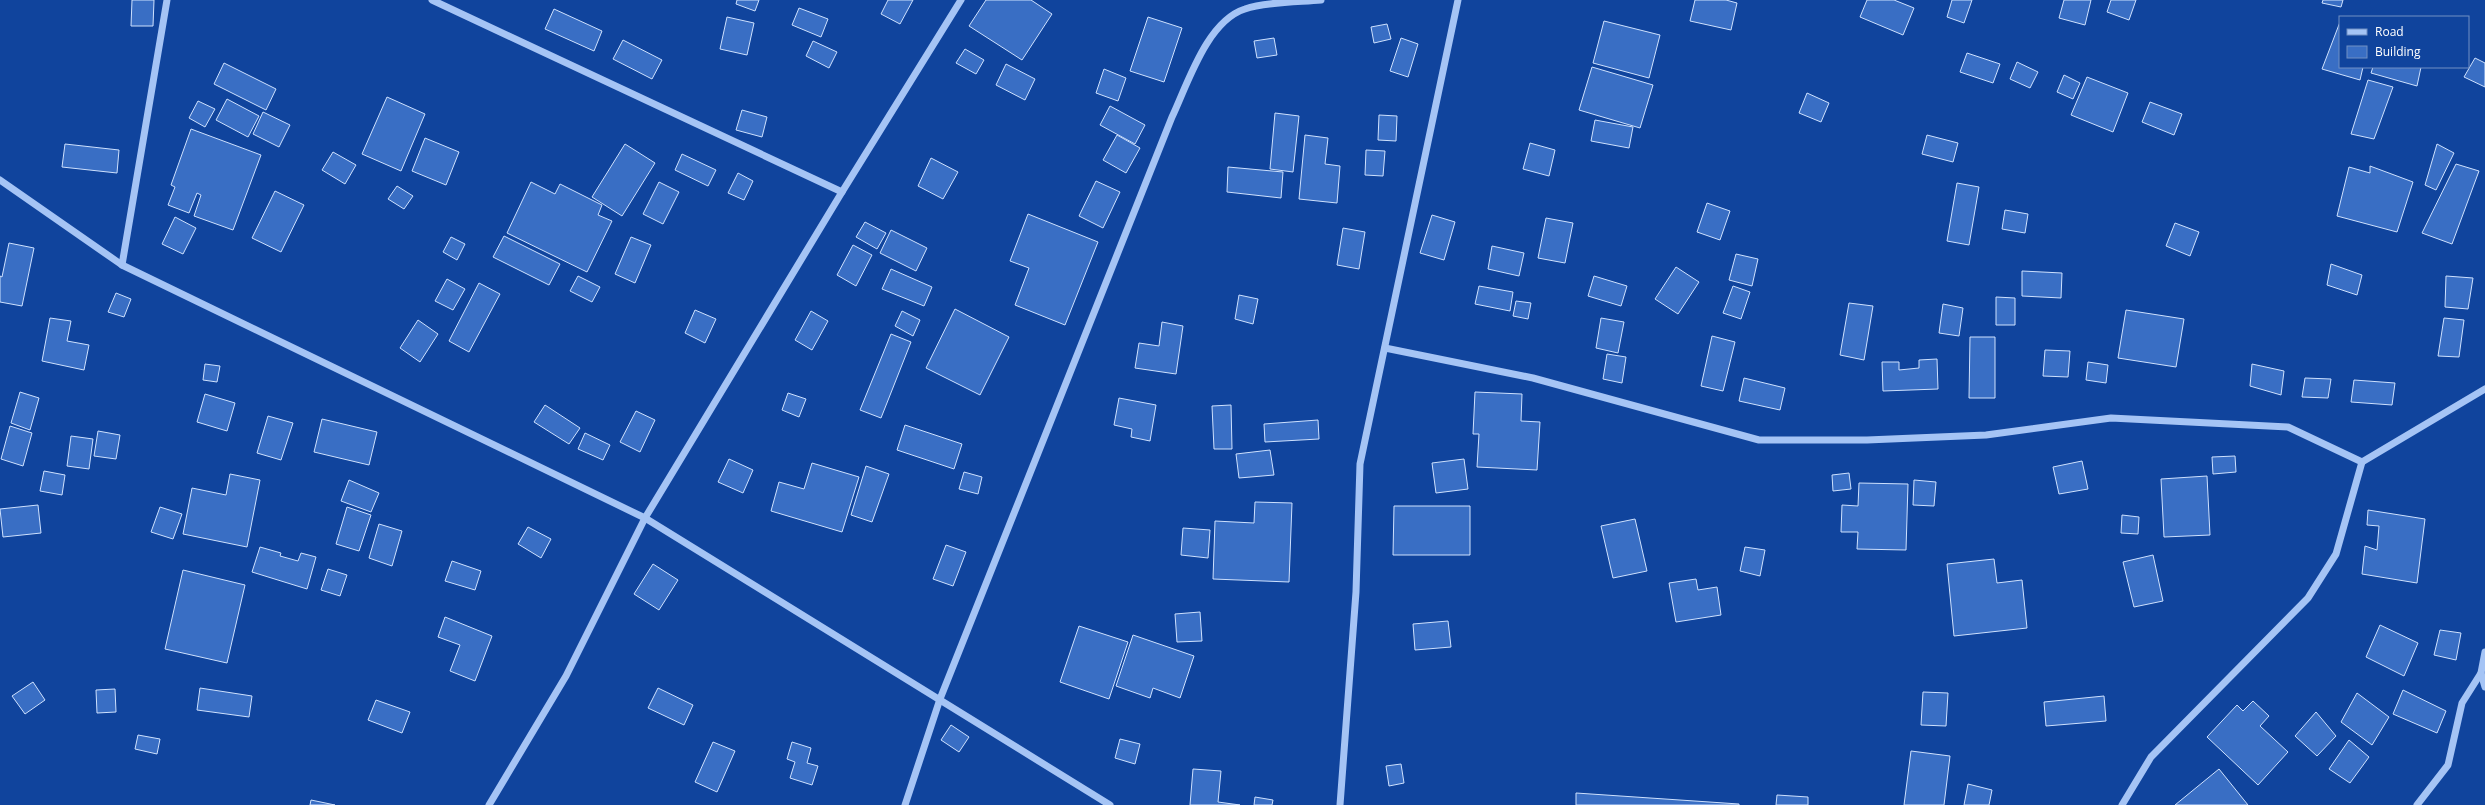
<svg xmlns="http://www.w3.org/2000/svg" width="2485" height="805" viewBox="0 0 2485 805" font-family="'Open Sans',sans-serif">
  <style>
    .building { fill: #396ec4; stroke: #cee1fe }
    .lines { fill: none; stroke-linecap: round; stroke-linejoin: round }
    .minor { stroke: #a5c4f5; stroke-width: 7 }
  </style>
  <rect width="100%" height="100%" fill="#10449d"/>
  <g class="building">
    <polygon points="132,0 154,0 153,26 131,26"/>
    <polygon points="737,0 759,0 755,11 736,4"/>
    <polygon points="888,0 913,0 900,24 881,14"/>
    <polygon points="986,0 1031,0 1052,14 1022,60 969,26"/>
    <polygon points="1695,0 1726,0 1737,3 1731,30 1690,21"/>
    <polygon points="1867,0 1894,0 1914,8 1903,35 1860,17"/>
    <polygon points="1952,0 1972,0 1964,23 1947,17"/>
    <polygon points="2064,0 2091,0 2085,25 2059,18"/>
    <polygon points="2111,0 2136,0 2129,20 2107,12"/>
    <polygon points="2323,0 2343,0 2341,7 2322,3"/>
    <polygon points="799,8 828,19 821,37 792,25"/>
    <polygon points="554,9 602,31 594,51 545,29"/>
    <polygon points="727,17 754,23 747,55 720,49"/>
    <polygon points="1148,17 1182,28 1164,82 1130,71"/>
    <polygon points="1604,21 1660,35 1649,78 1593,63"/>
    <polygon points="2340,22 2340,67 2363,67 2360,80 2322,69"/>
    <polygon points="1387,24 1391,39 1374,43 1371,27"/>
    <polygon points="1274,38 1277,55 1257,58 1254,41"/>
    <polygon points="1401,38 1418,44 1408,77 1390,71"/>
    <polygon points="623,40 662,60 652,79 613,59"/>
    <polygon points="813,41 837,52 829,68 806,56"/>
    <polygon points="965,49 984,60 976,74 956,63"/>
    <polygon points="1967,53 2000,64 1993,83 1960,72"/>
    <polygon points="2475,58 2485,63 2485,87 2464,77"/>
    <polygon points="2017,62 2038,72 2030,88 2010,79"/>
    <polygon points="224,63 276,89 266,110 214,84"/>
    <polygon points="1006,64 1035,79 1025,100 996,85"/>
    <polygon points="1592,67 1653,85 1640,128 1579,110"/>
    <polygon points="2373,67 2421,67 2417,86 2371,73"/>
    <polygon points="1104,69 1126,78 1118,101 1096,93"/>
    <polygon points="2064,75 2080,83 2073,99 2057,92"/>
    <polygon points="2087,77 2128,93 2113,132 2071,115"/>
    <polygon points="2368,80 2393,87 2374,139 2351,134"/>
    <polygon points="1807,93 1829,103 1821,122 1799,113"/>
    <polygon points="387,97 425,114 401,171 362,154"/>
    <polygon points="227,99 259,116 248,137 216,120"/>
    <polygon points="198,101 215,109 205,127 189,118"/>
    <polygon points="2150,102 2182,114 2174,135 2142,122"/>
    <polygon points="1110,106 1145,125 1135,144 1100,125"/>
    <polygon points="742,110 767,117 762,137 736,130"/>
    <polygon points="263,112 290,125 279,147 253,134"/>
    <polygon points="1275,113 1299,116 1293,172 1270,169"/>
    <polygon points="1379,115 1397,116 1396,141 1378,140"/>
    <polygon points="1595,120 1633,127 1629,148 1591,141"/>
    <polygon points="191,129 261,155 233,230 194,216 201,195 197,193 189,213 168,205 175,187 171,185"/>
    <polygon points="1117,135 1140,148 1126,173 1103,160"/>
    <polygon points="1305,135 1328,138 1325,164 1340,166 1337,203 1299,199"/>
    <polygon points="1927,135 1958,143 1953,162 1922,154"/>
    <polygon points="425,138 459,152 446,185 412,171"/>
    <polygon points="1530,143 1555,150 1549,176 1523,169"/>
    <polygon points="65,144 119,150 117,173 62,167"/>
    <polygon points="625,144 655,163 622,216 592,197"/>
    <polygon points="2437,144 2454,153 2436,190 2425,185"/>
    <polygon points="1366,150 1385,151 1383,176 1365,175"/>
    <polygon points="333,152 356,165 345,184 322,170"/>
    <polygon points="682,154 716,170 708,186 675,170"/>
    <polygon points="931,158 958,172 943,199 918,186"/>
    <polygon points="2456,164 2479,171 2452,244 2422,233"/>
    <polygon points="2370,166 2413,182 2397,232 2337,216 2349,167 2370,173"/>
    <polygon points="1228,167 1283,172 1281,198 1227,192"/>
    <polygon points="738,173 753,181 744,200 728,193"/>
    <polygon points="1096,181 1120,192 1103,228 1079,216"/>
    <polygon points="531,182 555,194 560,184 602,205 598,215 612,221 587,272 507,233"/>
    <polygon points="659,182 679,192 663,224 643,214"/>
    <polygon points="1957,183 1979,187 1969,245 1947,241"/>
    <polygon points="397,186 413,196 404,209 388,199"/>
    <polygon points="275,191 304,205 281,252 252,238"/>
    <polygon points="1707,203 1730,211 1720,240 1697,232"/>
    <polygon points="2005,210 2028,214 2025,233 2002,229"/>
    <polygon points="1028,214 1098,242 1065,325 1015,305 1029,268 1010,261"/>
    <polygon points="1432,215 1455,222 1444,260 1420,253"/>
    <polygon points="175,217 196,228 183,254 162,244"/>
    <polygon points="1546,218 1573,223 1565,263 1538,258"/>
    <polygon points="865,222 886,233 877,249 856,237"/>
    <polygon points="2175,223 2199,232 2190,256 2166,246"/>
    <polygon points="1343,228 1365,232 1359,269 1337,265"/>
    <polygon points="891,230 927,248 916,271 880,253"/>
    <polygon points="504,236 560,264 549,285 493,257"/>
    <polygon points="451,237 465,244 457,260 443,252"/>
    <polygon points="631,237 651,245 635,283 615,274"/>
    <polygon points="9,243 34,248 22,306 0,302 0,276 2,277"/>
    <polygon points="853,245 872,255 856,286 837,275"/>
    <polygon points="1492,246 1524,253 1519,276 1488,269"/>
    <polygon points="1736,254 1758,259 1752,286 1729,280"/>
    <polygon points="2331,264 2362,275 2357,295 2327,285"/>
    <polygon points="1676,267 1699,282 1678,314 1655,299"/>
    <polygon points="891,269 932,287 924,306 882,289"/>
    <polygon points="2022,271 2062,273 2061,298 2022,296"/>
    <polygon points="578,276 600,287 592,302 570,291"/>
    <polygon points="1594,276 1627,286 1621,306 1588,296"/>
    <polygon points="2446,276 2473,278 2468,309 2445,307"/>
    <polygon points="447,279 465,289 453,310 435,301"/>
    <polygon points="479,283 500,294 469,352 449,341"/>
    <polygon points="1479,286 1513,292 1510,311 1475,304"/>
    <polygon points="1733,286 1750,292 1741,319 1723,313"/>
    <polygon points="116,293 131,299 124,317 108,312"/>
    <polygon points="1239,295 1258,299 1253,324 1235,319"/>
    <polygon points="1996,297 2015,298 2015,325 1996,325"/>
    <polygon points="1516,301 1531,303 1528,319 1513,316"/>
    <polygon points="1849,303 1873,306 1864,360 1840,355"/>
    <polygon points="1943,304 1963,308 1959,336 1939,333"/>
    <polygon points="955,309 1009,337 980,395 926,368"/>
    <polygon points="695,310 716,319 705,343 685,333"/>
    <polygon points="2126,310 2184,319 2176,367 2118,358"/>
    <polygon points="811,311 828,321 812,350 795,340"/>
    <polygon points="902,311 920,320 913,336 895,326"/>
    <polygon points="50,318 71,321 67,341 89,345 84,370 42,361"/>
    <polygon points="1601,318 1624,322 1618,353 1596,348"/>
    <polygon points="2444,318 2464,320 2459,357 2438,356"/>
    <polygon points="418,320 438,334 420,362 400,348"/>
    <polygon points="1162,322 1183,326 1176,374 1135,368 1139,343 1159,346"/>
    <polygon points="891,334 911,342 881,418 860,410"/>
    <polygon points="1712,336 1735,342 1723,391 1701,386"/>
    <polygon points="1970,337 1995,337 1995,398 1969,398"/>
    <polygon points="2045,350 2070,351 2068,377 2043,376"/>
    <polygon points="1607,354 1626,357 1622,383 1603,379"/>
    <polygon points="1937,359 1938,389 1883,391 1882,362 1899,362 1899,370 1919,368 1919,360"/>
    <polygon points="2088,362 2108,365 2106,383 2086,380"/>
    <polygon points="205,364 220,366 217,382 203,380"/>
    <polygon points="2252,364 2284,371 2281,395 2250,386"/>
    <polygon points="1744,378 1785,388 1780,410 1739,401"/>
    <polygon points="2305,378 2331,379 2328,398 2302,397"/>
    <polygon points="2354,380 2395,383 2392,405 2351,402"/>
    <polygon points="20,392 39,398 30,430 11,423"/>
    <polygon points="1475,392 1522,394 1521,421 1540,422 1537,470 1477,467 1479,434 1473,434"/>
    <polygon points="788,393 806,399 799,417 782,410"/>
    <polygon points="205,394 235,403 227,431 197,422"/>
    <polygon points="1119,398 1156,405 1150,441 1131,437 1132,429 1114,425"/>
    <polygon points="545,405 580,428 569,444 534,422"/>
    <polygon points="1231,405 1232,449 1214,449 1212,406"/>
    <polygon points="636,411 655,420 640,452 620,442"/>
    <polygon points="268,416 293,423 281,460 257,453"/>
    <polygon points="322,419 377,432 369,465 314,452"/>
    <polygon points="1318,420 1319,439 1265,442 1264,424"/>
    <polygon points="905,425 962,444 954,469 897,450"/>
    <polygon points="10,426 32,433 23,466 1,459"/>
    <polygon points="98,431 120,435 116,459 94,456"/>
    <polygon points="585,433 610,445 603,460 578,449"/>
    <polygon points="71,436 93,439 89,469 67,466"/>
    <polygon points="1270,450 1274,475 1239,478 1236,454"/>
    <polygon points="2235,456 2236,472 2213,474 2212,457"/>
    <polygon points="729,459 753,470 743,493 718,482"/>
    <polygon points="1464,459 1468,489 1436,493 1432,463"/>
    <polygon points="2082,461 2088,489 2059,494 2053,467"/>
    <polygon points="812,463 859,477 842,532 771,511 779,482 804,489"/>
    <polygon points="866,466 889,474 872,522 851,515"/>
    <polygon points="44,471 65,475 62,495 40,491"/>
    <polygon points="964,472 982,477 978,494 959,489"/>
    <polygon points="1849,473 1851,489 1833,491 1832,475"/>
    <polygon points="230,474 260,480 247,547 183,534 192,488 226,495"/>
    <polygon points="2207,476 2210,535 2164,537 2161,479"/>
    <polygon points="349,480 379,493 371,512 341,501"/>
    <polygon points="1914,480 1936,482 1934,506 1913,505"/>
    <polygon points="1859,483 1908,484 1906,550 1857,549 1858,532 1841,532 1842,505 1858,506"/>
    <polygon points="1255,502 1292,503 1289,582 1213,579 1215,521 1254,523"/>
    <polygon points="38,505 41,533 3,537 0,509"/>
    <polygon points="1394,506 1470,506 1470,555 1393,555"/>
    <polygon points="160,507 182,514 173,539 151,532"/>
    <polygon points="347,507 371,515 359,551 336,544"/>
    <polygon points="2368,510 2425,519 2417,583 2362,574 2365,546 2377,550 2379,526 2367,525"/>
    <polygon points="2122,515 2139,517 2138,534 2121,533"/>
    <polygon points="1635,519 1647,571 1613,578 1601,526"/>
    <polygon points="379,524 402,531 392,566 369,558"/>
    <polygon points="528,527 551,539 541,558 518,544"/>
    <polygon points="1183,528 1210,530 1208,558 1181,555"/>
    <polygon points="946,545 966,552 953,586 933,579"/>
    <polygon points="260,547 281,553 280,556 298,561 301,553 316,557 307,589 252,572"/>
    <polygon points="1745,547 1765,550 1760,576 1740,571"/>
    <polygon points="2153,555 2163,601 2134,607 2123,562"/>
    <polygon points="1994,559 1997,583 2022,580 2027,628 1954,636 1947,564"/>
    <polygon points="452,561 481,571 475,590 445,581"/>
    <polygon points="653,564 678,580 659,610 634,594"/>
    <polygon points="328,569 347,575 340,596 321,590"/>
    <polygon points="183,570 245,585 227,663 165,649"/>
    <polygon points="1696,579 1698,590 1717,587 1721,615 1676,622 1669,583"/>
    <polygon points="1200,612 1202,641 1177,642 1175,614"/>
    <polygon points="445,617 492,636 475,681 450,671 460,645 438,637"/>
    <polygon points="1448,621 1451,647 1415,650 1413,624"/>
    <polygon points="2380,625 2418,643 2404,676 2366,657"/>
    <polygon points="1079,626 1128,642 1109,699 1060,682"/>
    <polygon points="2440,630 2461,633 2456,660 2434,655"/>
    <polygon points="1133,635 1194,656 1180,698 1153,688 1150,698 1116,686"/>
    <polygon points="33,682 45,700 25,714 12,696"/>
    <polygon points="200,688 252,696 249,717 197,710"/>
    <polygon points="658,688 693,705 684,725 648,708"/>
    <polygon points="115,689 116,712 97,713 96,690"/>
    <polygon points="2403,690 2446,711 2437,733 2393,714"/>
    <polygon points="1923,692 1948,693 1946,726 1921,725"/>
    <polygon points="2357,693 2389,717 2372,745 2341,722"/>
    <polygon points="2104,696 2106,721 2046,726 2044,702"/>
    <polygon points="376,700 410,712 402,733 368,720"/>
    <polygon points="2253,701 2269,716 2260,726 2288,752 2258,785 2207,737 2237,705 2243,711"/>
    <polygon points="2316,712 2336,736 2317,756 2295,736"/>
    <polygon points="951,725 969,737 959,752 941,740"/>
    <polygon points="138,735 160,739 157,754 135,749"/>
    <polygon points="1120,739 1140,744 1135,764 1115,758"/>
    <polygon points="2349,740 2369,757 2350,783 2329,769"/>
    <polygon points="713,742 735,751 717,792 695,782"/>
    <polygon points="792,742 811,748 807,763 818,766 812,785 790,778 795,762 787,759"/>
    <polygon points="1911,751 1950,756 1944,805 1904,805"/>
    <polygon points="1401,764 1404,783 1389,786 1386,766"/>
    <polygon points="1193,769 1221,771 1218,802 1240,805 1190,805"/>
    <polygon points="2219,769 2248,805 2175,805"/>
    <polygon points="1968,784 1992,790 1989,805 1964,805"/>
    <polygon points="1576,793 1739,804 1739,805 1576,805"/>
    <polygon points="1777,795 1808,797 1808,805 1776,805"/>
    <polygon points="1255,797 1273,800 1272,805 1254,805"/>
    <polygon points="311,800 335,805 310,805"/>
  </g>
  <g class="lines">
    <g class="minor">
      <polyline points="432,0 842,192"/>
      <polyline points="0,180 122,265 645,518 1110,805"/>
      <polyline points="122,265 167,0"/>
      <polyline points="1385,348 1533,378 1759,440 1867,440 1986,435 2111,418 2288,427 2362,462 2485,389"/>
      <polyline points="2485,652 2481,673 2485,687"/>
      <polyline points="489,805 566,676 645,518 842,192 961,0"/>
      <path d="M905,805l35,-106 232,-582c16,-34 35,-96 73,-108 20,-7 54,-7 76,-9"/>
      <polyline points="1340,805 1356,592 1360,464 1458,0"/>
      <polyline points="2122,805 2151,757 2308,598 2336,554 2362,462"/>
      <polyline points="2417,805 2448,765 2462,703 2481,673"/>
    </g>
  </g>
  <rect x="2339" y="16" width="130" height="52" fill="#10449d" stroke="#708fc4"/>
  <rect x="2347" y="29" width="20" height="6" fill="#a5c4f5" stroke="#708fc4"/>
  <text x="2375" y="36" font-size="12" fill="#ffffff">Road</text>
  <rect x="2347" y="46" width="20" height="12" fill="#396ec4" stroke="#708fc4"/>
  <text x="2375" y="56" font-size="12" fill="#ffffff">Building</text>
</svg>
